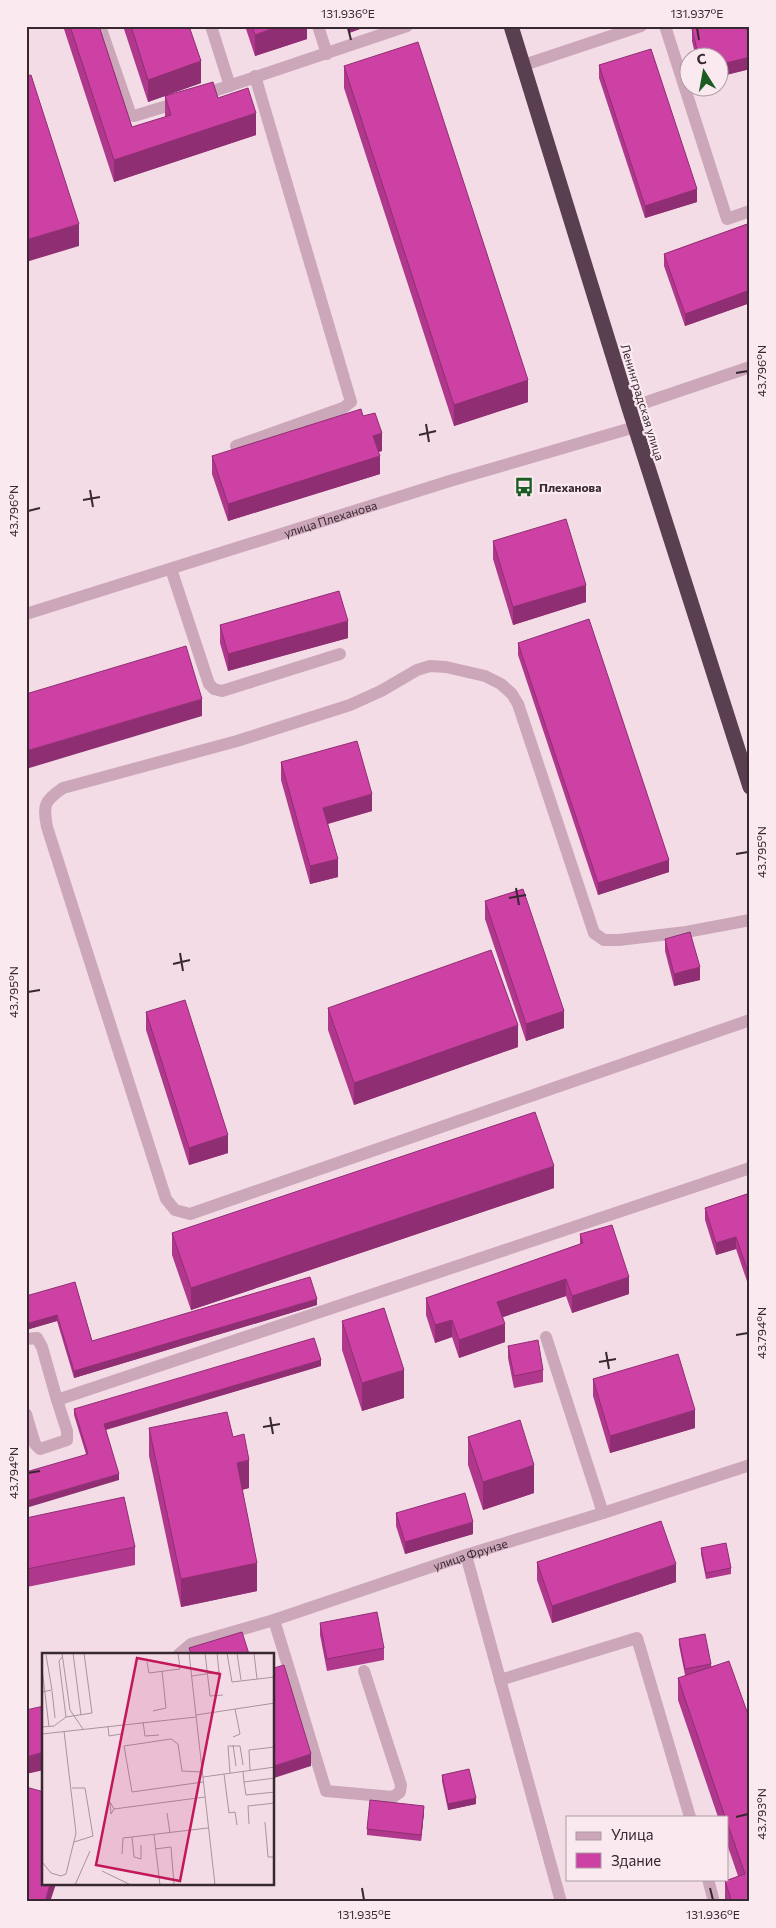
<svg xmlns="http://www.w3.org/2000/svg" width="776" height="1928" viewBox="0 0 776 1928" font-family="Commissioner,sans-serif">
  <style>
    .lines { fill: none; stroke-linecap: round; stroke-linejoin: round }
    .minor { stroke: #cca7b9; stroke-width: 12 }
    .highway { stroke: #5a3f50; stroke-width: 15 }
    .wall { fill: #af388c }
    .shaded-wall { fill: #8f2e72 }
    .building { fill: #cc41a3; stroke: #8f2e72 }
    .ticks { fill: none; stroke: #382832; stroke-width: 2 }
    .labels { text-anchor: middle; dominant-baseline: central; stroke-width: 4.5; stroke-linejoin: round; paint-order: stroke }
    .street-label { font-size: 12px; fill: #382832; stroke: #fbe9f0 }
    .poi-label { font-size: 12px; font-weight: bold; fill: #382832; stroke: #fbe9f0; text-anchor: start }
    .inset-road { fill: none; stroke: #a8949e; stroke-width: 1 }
    .view { fill: #c2185b; fill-opacity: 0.15; stroke: #c2185b; stroke-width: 2.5 }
    .inset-edge { fill: none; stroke: #382832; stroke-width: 2.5 }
    .neatline { fill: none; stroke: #382832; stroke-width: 2 }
    .ticks-label { font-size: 12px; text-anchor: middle; fill: #382832 }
  </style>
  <rect width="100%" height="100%" fill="#f3dce6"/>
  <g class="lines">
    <g class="minor">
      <polyline points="100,26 130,113 134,116 180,102"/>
      <polyline points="211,26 230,86"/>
      <polyline points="318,26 327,54"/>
      <polyline points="665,26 727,219 750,211"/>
      <polyline points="524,65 641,26"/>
      <polyline points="199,96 407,26"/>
      <polyline points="629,408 750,367"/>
      <polyline points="236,446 343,408 351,402 255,76"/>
      <polyline points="171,569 209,684 214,689 222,691 340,654"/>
      <path id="s1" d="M26,614l427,-134 182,-53"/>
      <path d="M750,920l-64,12 -67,8h-15l-10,-7 -76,-229 -6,-10 -11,-10 -16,-8 -39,-9 -16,-1 -13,4 -36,21 -31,14 -113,36 -174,47c-19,13 -20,17 -16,39l119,372 9,11 15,4 560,-194"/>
      <polyline points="546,1337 603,1513"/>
      <polyline points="26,1339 37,1338 42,1347 57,1400 750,1168"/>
      <polyline points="26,1414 35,1444 40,1449 67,1440 67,1431 57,1400"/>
      <polyline points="466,1555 561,1902"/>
      <polyline points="274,1620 326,1791 393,1797 400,1792 401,1785 364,1671"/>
      <path id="s2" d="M179,1654l12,-10 83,-24 192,-65 137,-42 147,-48"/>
      <polyline points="500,1680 637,1638 690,1817"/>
      <polyline points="708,1879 714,1902"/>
    </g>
    <polyline class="highway" points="511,26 629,408 750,787"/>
  </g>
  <g class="wall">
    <polygon points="63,26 99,26 132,127 165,117 165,96 148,102 123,26 189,26 201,83 167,95 218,98 256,135 114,182"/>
    <polygon points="245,26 307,26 307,39 255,56"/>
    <polygon points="347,26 368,26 349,33"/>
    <polygon points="692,29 750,40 750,69 718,77 718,58 696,58 692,41"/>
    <polygon points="599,65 697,202 645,218 599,78"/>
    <polygon points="344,66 528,402 454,426 344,88"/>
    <polygon points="750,223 750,303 685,326 664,266 664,254"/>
    <polygon points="363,416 382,451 378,452 380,474 228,521 212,474 212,456"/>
    <polygon points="493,541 586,602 513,625 493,559"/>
    <polygon points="220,625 348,638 228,671 220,643"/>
    <polygon points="518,643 669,872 598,895 518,655"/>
    <polygon points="281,762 372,811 328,824 338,877 310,884 281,780"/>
    <polygon points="485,901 564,1028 526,1041 485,919"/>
    <polygon points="665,939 700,980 674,986 665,951"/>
    <polygon points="328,1008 518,1047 354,1105 328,1030"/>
    <polygon points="146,1012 228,1153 189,1165 146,1030"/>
    <polygon points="554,1188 191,1310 172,1255 172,1233"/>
    <polygon points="750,1193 750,1290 736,1249 716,1255 705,1220 705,1208"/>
    <polygon points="580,1234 629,1294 572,1313 566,1296 503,1317 505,1342 459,1358 452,1337 435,1343 426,1315 426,1298 580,1244"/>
    <polygon points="75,1282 92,1341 317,1305 74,1378 57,1321 26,1330"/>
    <polygon points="342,1321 404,1398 362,1411 342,1350"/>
    <polygon points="508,1346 543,1370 543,1382 514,1388 508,1358"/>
    <polygon points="321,1366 106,1430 119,1480 86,1454 74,1415 74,1409"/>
    <polygon points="593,1379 695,1428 610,1453 593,1396"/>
    <polygon points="149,1428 233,1437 249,1488 242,1490 257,1591 181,1607 149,1456"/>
    <polygon points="468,1437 534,1493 483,1510 468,1465"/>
    <polygon points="396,1513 473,1534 405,1554 396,1526"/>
    <polygon points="26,1518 135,1547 135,1565 27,1587 26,1583"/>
    <polygon points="701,1548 731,1568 731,1574 706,1579 701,1554"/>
    <polygon points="537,1562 676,1582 552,1623 537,1580"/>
    <polygon points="320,1623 384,1648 384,1660 327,1671 320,1635"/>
    <polygon points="679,1639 711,1664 750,1902 725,1902 725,1881 738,1876 727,1844 727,1817 718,1817 678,1700 678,1678 689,1675 685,1675 679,1645"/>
    <polygon points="442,1775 476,1804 448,1810 442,1781"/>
    <polygon points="424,1812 421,1841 367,1835 367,1829"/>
  </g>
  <g class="shaded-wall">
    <polygon points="279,26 307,26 307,39 255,56 255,35"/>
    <polygon points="349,26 368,26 349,33"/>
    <polygon points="750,57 750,69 718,77 718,65"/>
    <polygon points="201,61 201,83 148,102 148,80"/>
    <polygon points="256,113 256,135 114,182 114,160"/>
    <polygon points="697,189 697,202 645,218 645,206"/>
    <polygon points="79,224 79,246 26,262 26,240"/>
    <polygon points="750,290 750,303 685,326 685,314"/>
    <polygon points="528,380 528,402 454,426 454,405"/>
    <polygon points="382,433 382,451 373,453 373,436"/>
    <polygon points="380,456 380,474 228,521 228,504"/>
    <polygon points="586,585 586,602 513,625 513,607"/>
    <polygon points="348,621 348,638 228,671 228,654"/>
    <polygon points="202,699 202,716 26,769 26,751"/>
    <polygon points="372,794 372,811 323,825 323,808"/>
    <polygon points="338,859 338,877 310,884 310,866"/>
    <polygon points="669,860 669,872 598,895 598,883"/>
    <polygon points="700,967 700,980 674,986 674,974"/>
    <polygon points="564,1011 564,1028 526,1041 526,1024"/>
    <polygon points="518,1025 518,1047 354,1105 354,1083"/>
    <polygon points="228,1135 228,1153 189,1165 189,1148"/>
    <polygon points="554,1166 554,1188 191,1310 191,1288"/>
    <polygon points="736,1237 736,1249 716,1255 716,1243"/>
    <polygon points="629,1277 629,1294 572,1313 572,1296"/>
    <polygon points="566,1279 566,1296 497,1319 497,1302"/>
    <polygon points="317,1299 317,1305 74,1378 74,1371"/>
    <polygon points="57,1315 57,1321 26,1330 26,1324"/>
    <polygon points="452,1320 452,1337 435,1343 435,1325"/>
    <polygon points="505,1324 505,1342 459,1358 459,1340"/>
    <polygon points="321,1360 321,1366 104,1430 104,1424"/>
    <polygon points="404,1370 404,1398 362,1411 362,1383"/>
    <polygon points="695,1410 695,1428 610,1453 610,1436"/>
    <polygon points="249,1460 249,1488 237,1491 237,1463"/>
    <polygon points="534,1465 534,1493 483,1510 483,1482"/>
    <polygon points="119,1474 119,1480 26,1508 26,1501"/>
    <polygon points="473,1522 473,1534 405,1554 405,1542"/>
    <polygon points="257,1563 257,1591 181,1607 181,1579"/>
    <polygon points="676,1564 676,1582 552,1623 552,1606"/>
    <polygon points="44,1752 44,1770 26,1774 26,1757"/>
    <polygon points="311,1754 311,1766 274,1778 274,1766"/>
    <polygon points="476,1798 476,1804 448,1810 448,1804"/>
    <polygon points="424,1806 424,1812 421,1841 421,1835"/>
    <polygon points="50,1884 56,1884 50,1902 45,1902"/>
  </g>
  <g class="building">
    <polygon points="70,26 99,26 132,127 171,115 165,96 213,82 218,98 248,88 256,113 114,160"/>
    <polygon points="131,26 189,26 201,61 148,80"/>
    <polygon points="252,26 279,26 255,35"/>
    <polygon points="703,26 746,26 750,40 750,57 718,65 718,58 699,58 692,29"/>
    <polygon points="418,42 528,380 454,405 344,66"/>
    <polygon points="651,49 697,189 645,206 599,65"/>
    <polygon points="31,75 79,224 26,240 26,76"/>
    <polygon points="750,223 750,290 685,314 664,254"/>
    <polygon points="361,409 363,416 375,413 382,433 373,436 380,456 228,504 212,456"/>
    <polygon points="566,519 586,585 513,607 493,541"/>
    <polygon points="339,591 348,621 228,654 220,625"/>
    <polygon points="589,619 669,860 598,883 518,643"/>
    <polygon points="186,646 202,699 26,751 26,694"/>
    <polygon points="357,741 372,794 323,808 338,859 310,866 281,762"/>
    <polygon points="523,889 564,1011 526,1024 485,901"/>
    <polygon points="690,932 700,967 674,974 665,939"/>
    <polygon points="491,950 518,1025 354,1083 328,1008"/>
    <polygon points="185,1000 228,1135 189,1148 146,1012"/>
    <polygon points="535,1112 554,1166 191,1288 172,1233"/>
    <polygon points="750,1193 750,1278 736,1237 716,1243 705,1208"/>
    <polygon points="612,1225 629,1277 572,1296 566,1279 497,1302 505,1324 459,1340 452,1320 435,1325 426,1298 583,1243 580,1234"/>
    <polygon points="310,1277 317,1299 74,1371 57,1315 26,1324 26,1296 75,1282 92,1341"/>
    <polygon points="384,1308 404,1370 362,1383 342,1321"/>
    <polygon points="314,1338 321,1360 104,1424 119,1474 26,1501 26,1472 88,1454 74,1409"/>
    <polygon points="538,1340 543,1370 514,1376 508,1346"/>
    <polygon points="678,1354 695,1410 610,1436 593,1379"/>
    <polygon points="227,1412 233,1437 244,1434 249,1460 237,1463 257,1563 181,1579 149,1428"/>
    <polygon points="520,1420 534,1465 483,1482 468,1437"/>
    <polygon points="465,1493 473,1522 405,1542 396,1513"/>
    <polygon points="124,1497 135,1547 27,1569 26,1566 26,1518"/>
    <polygon points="661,1521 676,1564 552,1606 537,1562"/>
    <polygon points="726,1543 731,1568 706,1573 701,1548"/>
    <polygon points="377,1612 384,1648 327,1659 320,1623"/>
    <polygon points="242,1632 249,1654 191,1654 189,1648"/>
    <polygon points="705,1634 711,1664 685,1669 679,1639"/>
    <polygon points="729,1661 750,1720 750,1902 732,1902 725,1881 745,1874 727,1822 727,1817 725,1817 678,1678"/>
    <polygon points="284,1665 311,1754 274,1766 274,1668"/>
    <polygon points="44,1706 44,1752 26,1757 26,1710"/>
    <polygon points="469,1769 476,1798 448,1804 442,1775"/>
    <polygon points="26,1787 44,1792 44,1884 50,1884 45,1902 26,1902"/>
    <polygon points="370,1800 424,1806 421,1835 367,1829"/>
  </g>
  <path class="ticks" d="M348,28l3,12M697,28l2,12M736,373l12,-2M426,424l3,18M419,435l17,-4M90,490l3,17M83,500l17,-3M28,511l12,-3M736,854l12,-2M516,888l3,17M509,898l17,-3M180,953l3,18M173,964l17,-4M28,992l12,-2M736,1335l12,-2M606,1352l3,17M599,1362l17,-3M270,1417l3,17M263,1427l17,-3M28,1473l12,-2M736,1817l12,-3M362,1888l2,12M710,1888l3,12"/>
  <defs>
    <symbol id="bus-bare" viewBox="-9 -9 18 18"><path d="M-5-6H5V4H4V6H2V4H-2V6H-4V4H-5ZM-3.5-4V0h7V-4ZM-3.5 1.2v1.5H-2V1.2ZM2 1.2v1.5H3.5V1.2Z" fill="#1b5c23" stroke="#fbe9f0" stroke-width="2.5" paint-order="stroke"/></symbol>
  </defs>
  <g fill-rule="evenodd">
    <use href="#bus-bare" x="510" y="473" width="28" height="28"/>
  </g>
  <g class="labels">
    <g class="street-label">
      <text transform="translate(643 402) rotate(73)">Ленинградская улица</text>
      <text stroke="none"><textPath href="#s1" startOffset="319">улица Плеханова</textPath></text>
      <text stroke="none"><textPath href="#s2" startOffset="309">улица Фрунзе</textPath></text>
    </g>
    <g class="poi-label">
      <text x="539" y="487">Плеханова</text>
    </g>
  </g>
  <g transform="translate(42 1653)">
    <rect width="232" height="232" fill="#f3dce6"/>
    <path class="inset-road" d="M20,0l8,57 13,19M31,0l8,62M147,0l26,232M163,0l5,43 13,-1M175,0l2,19M185,0l5,29 43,-5M195,0l4,27M212,0l3,26M20,4l-3,4 7,56M105,9l2,11 31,-4 -2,-16M0,15l7,59M150,23l27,-4 1,7M10,38l3,27M0,39l10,-2 -6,-35M111,58l13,-3 -4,-37M154,62l79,-12M101,69l2,14 14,-1M66,73l1,10 12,-2M0,74l12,-1 12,-9 26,-4 -8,-60M0,81l154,-17M191,84l7,-3 -5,-25M191,92l3,21M208,117l-1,-20 26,-3M201,118l1,11 31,-4M160,119l-20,-1 -4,-27 -7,-5 -47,7 8,46 71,-10M188,120l-2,-27h12l3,19M182,121l5,39 6,-1 2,13M161,124l72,-10M202,129l2,13 29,-3M30,135h13l8,48 -19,6M72,156l-3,5 -1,-12 4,7 91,-12M125,160l3,20M223,169l3,35h7M207,171l-1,-18 27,-3M112,182l6,50M90,184l2,20 7,2v-14M113,196l16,-2 3,38M80,201l1,-16 85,-10M0,209l9,11 10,3 5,-2 10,-41 -12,-102M60,218l29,14M33,232l15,-34"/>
    <path class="view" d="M95,5l83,16 -40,207 -84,-16z"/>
    <rect width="232" height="232" class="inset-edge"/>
  </g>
  <rect width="776" height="1928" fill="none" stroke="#fbe9f0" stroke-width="55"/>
  <rect x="566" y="1816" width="162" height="65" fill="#fbe9f0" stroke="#ad9ca4"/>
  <rect x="576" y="1832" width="25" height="8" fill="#cca7b9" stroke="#ad9ca4"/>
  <text x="611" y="1840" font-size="15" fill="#382832">Улица</text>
  <rect x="576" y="1853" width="25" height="15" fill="#cc41a3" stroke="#ad9ca4"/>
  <text x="611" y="1866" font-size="15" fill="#382832">Здание</text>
  <g transform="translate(704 72) rotate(349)"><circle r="24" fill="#fbe9f0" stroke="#ad9ca4"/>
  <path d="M0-4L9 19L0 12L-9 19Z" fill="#1b5c23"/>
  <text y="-8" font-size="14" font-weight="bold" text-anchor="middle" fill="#382832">С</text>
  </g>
  <rect x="28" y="28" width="720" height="1872" class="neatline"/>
  <g class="ticks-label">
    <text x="348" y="18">131.936°E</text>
    <text x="697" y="18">131.937°E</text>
    <text transform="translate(762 371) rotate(-90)" y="4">43.796°N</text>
    <text transform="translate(14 511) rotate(-90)" y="4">43.796°N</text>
    <text transform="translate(762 852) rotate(-90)" y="4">43.795°N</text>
    <text transform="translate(14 992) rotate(-90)" y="4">43.795°N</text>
    <text transform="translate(762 1333) rotate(-90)" y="4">43.794°N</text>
    <text transform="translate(14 1473) rotate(-90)" y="4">43.794°N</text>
    <text transform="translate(762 1814) rotate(-90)" y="4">43.793°N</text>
    <text x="364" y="1919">131.935°E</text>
    <text x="713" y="1919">131.936°E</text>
  </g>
</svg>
